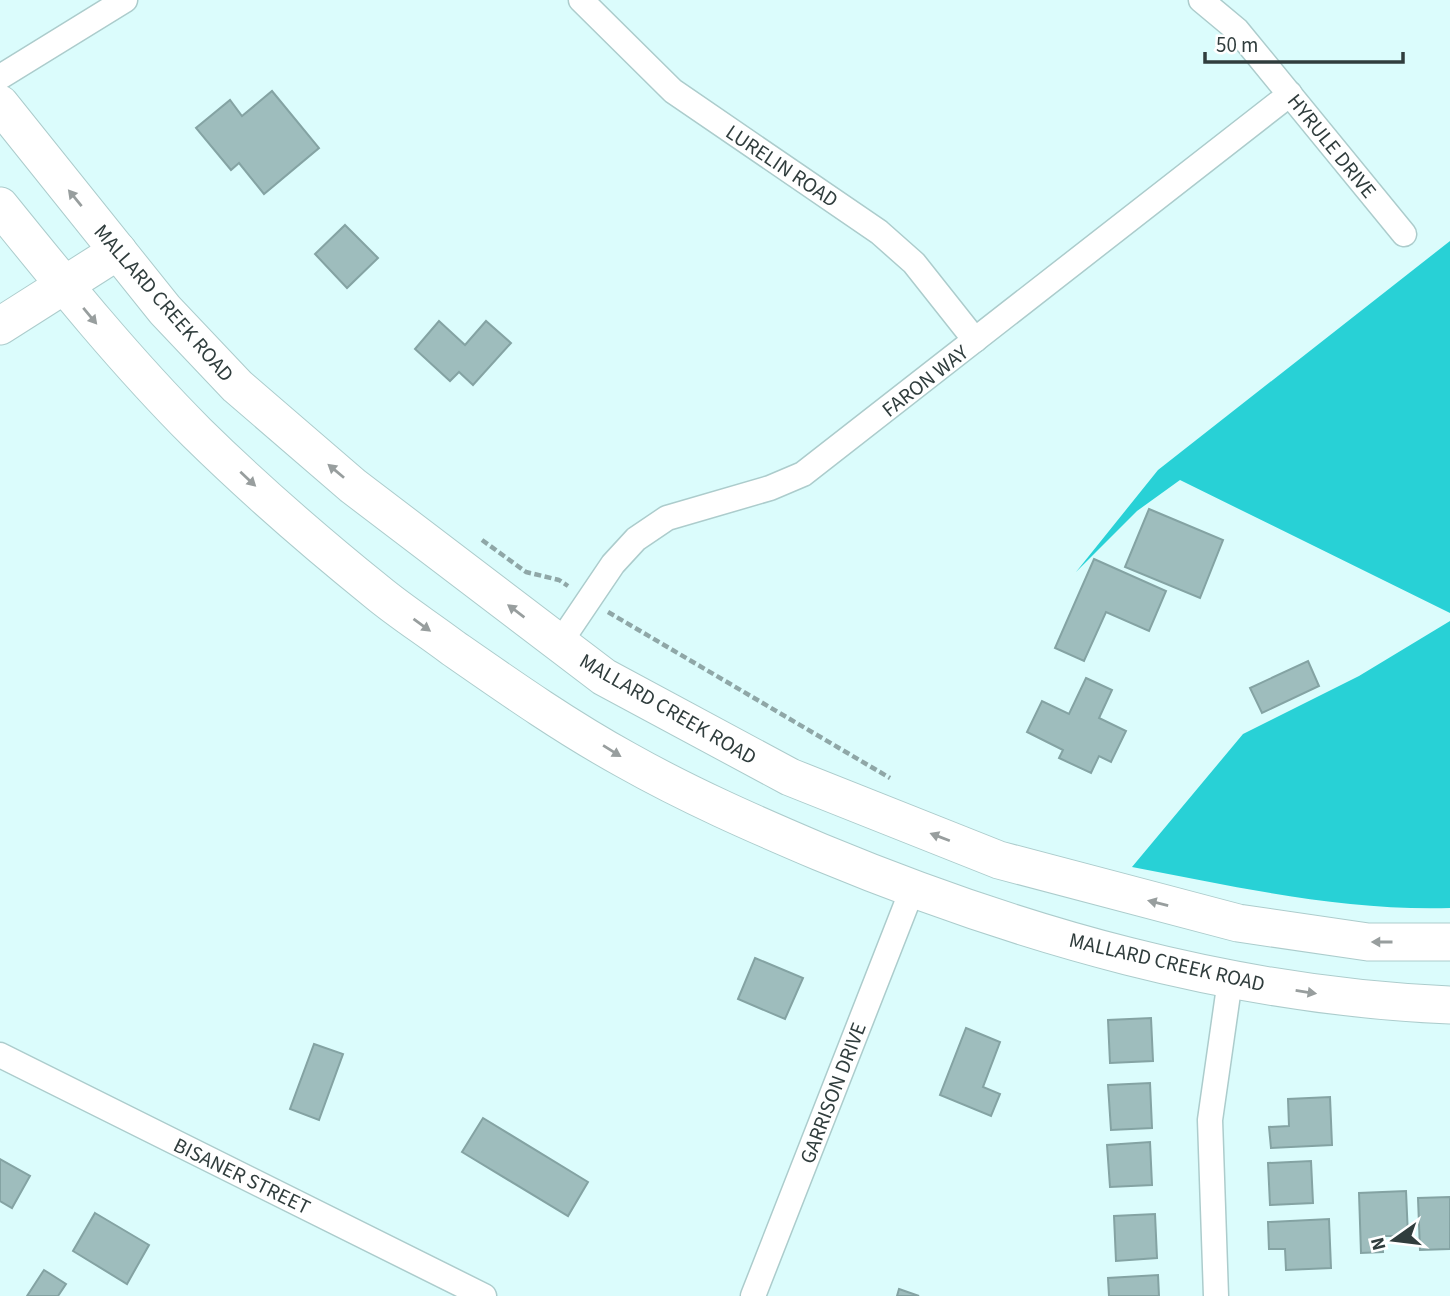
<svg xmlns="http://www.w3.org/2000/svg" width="1450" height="1296" viewBox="0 0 1450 1296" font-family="'Source Sans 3',sans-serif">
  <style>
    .forest { fill: #28d1d6 }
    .building { fill: #9ebdbd; stroke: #84a3a3; stroke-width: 2 }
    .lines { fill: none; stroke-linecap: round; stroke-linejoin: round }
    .street-casing { stroke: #accccc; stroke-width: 27 }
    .secondary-casing { stroke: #accccc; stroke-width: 39 }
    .path { stroke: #8fa7a7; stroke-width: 4.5; stroke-dasharray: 7 3.5; stroke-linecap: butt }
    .street { stroke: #fff; stroke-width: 24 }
    .secondary { stroke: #fff; stroke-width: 37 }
    .oneway { fill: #989e9e }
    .labels { text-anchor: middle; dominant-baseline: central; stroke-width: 5; stroke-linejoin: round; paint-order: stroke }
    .street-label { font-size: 21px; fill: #303d3d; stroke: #fff }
  </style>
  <rect width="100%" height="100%" fill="#dbfcfc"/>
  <g class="forest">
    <polygon points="1450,241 1450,613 1180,480 1137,511 1076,572 1158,470"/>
    <path d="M1450,621v287c-108,3 -213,-21 -318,-41l111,-133 116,-58z"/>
  </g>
  <g class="building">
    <polygon points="272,91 319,148 264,194 239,163 231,170 196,128 230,100 242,116"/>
    <polygon points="345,225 378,258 347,288 315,254"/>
    <polygon points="439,321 465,345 486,321 511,343 473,385 459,372 450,381 415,349"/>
    <polygon points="1149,509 1223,540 1200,598 1125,567"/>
    <polygon points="1094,559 1166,591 1149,631 1106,612 1084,661 1055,648"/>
    <polygon points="1308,661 1319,686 1262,713 1250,688"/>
    <polygon points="1086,678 1112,690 1099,718 1126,731 1111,762 1099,756 1091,773 1059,758 1063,750 1027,732 1042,701 1069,714"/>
    <polygon points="755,958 803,978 785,1019 738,999"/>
    <polygon points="1151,1018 1153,1061 1110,1063 1108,1020"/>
    <polygon points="966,1028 1000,1042 983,1087 1000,1094 991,1116 940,1095"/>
    <polygon points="314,1044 343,1054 319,1120 290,1109"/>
    <polygon points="1150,1083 1152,1128 1111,1130 1108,1085"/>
    <polygon points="1330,1097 1332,1145 1271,1148 1269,1127 1289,1126 1288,1099"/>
    <polygon points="483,1118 588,1182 568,1216 462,1152"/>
    <polygon points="1150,1142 1152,1185 1110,1187 1107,1145"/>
    <polygon points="0,1159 30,1176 12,1208 0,1201"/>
    <polygon points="1311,1161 1313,1203 1270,1205 1268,1163"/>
    <polygon points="1406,1191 1408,1236 1382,1236 1383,1252 1361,1253 1359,1193"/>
    <polygon points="1450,1197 1450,1249 1420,1250 1418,1198"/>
    <polygon points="95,1213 149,1245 127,1284 73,1251"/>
    <polygon points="1155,1214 1157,1258 1116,1261 1114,1216"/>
    <polygon points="1329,1219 1331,1268 1286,1270 1285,1249 1269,1249 1268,1222"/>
    <polygon points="44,1270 66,1284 58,1296 27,1296"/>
    <polygon points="1158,1275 1159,1296 1109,1296 1108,1278"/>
    <polygon points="899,1289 919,1296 897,1296"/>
  </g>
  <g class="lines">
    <defs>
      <g id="street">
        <polyline points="581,0 673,91 879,232 914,263 975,340"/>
        <polyline points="1201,0 1237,30 1404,234"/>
        <polyline points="0,77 125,0"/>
        <polyline points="559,644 613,564 636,539 667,518 770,488 803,474 1290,94"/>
        <polyline points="0,1055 484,1296"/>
        <polyline points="753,1296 912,890"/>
        <polyline points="1216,1296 1210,1120 1230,980"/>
      </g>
      <g id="secondary">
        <polyline points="0,104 165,310 237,386 353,486 604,677 790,777 999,860 1238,923 1368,942 1450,942"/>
        <path d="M0,206c63,78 126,156 197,227 57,56 118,109 180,159 24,20 51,37 76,56 56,39 113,79 173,112 62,35 128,64 194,92 200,83 412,144 630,153"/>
        <polyline points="0,326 118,251"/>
      </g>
    </defs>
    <use href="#street" class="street-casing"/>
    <use href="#secondary" class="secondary-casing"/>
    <g class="path">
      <polyline points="482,540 526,572 559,580 568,586"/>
      <polyline points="608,612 890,778"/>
    </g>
    <use href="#street" class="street"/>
    <use href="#secondary" class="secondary"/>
  </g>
  <defs><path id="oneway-solid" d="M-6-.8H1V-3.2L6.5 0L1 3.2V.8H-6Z" transform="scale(1.75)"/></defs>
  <g class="oneway">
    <use href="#oneway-solid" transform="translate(75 198) rotate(-129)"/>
    <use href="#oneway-solid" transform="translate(90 316) rotate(50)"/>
    <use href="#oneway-solid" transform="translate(336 471) rotate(-140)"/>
    <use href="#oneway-solid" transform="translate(248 479) rotate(43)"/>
    <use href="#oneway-solid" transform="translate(516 611) rotate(-143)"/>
    <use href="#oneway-solid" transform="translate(422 625) rotate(36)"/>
    <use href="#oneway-solid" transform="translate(612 751) rotate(32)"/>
    <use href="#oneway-solid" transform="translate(940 837) rotate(-159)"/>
    <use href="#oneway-solid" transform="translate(1158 903) rotate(-166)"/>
    <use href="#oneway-solid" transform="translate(1382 942) rotate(-180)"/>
    <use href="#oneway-solid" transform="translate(1306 992) rotate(9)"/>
  </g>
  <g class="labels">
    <g class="street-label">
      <text transform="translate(1332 146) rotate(51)">HYRULE DRIVE</text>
      <text transform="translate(782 166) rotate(34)">LURELIN ROAD</text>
      <text transform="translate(164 303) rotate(49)">MALLARD CREEK ROAD</text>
      <text transform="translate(925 381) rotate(-38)">FARON WAY</text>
      <text transform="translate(668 709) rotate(30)">MALLARD CREEK ROAD</text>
      <text transform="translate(1167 962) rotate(13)">MALLARD CREEK ROAD</text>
      <text transform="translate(833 1093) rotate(-69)">GARRISON DRIVE</text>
      <text transform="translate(242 1176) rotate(26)">BISANER STREET</text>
    </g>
  </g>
  <g transform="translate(1394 1240) rotate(256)" stroke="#ffffff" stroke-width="5" paint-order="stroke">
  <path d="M0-5L12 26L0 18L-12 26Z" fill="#303d3d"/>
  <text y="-10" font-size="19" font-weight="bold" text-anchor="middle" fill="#303d3d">N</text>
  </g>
  <path d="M1205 52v10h198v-10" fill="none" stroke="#303d3d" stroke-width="3.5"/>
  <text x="1216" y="52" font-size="21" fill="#303d3d" stroke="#ffffff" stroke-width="5" paint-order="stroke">50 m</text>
</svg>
